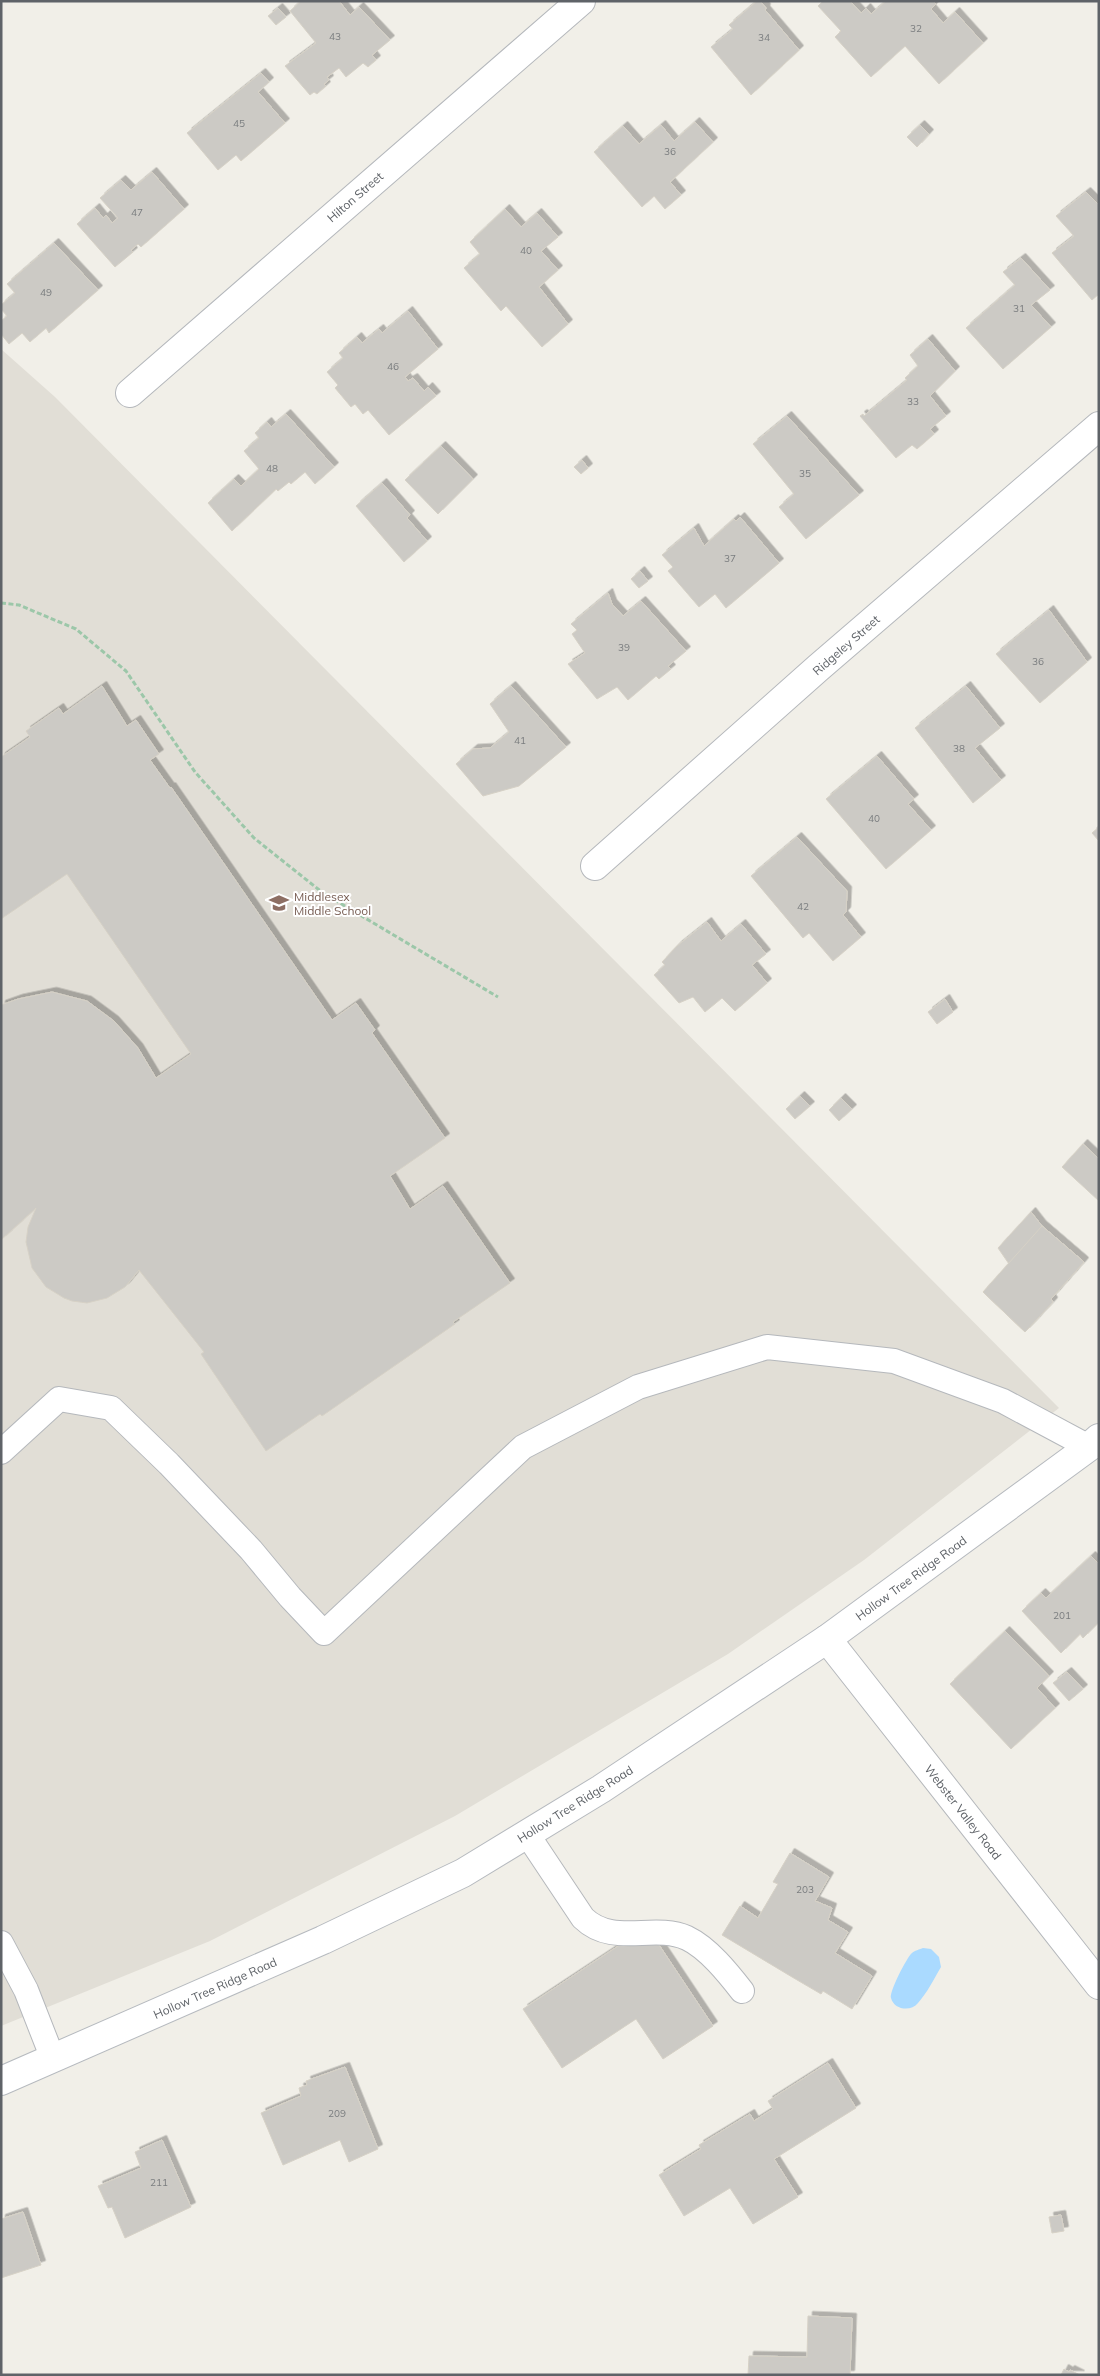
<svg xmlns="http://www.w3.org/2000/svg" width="1100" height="2376" viewBox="0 0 1100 2376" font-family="Mulish,sans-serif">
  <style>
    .education { fill: #e1ded6 }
    .water { fill: #aadaff }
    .building { fill: #cccac5; stroke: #d6d1c6; filter: url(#shadow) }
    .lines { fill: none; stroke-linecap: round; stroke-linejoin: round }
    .lane-casing { stroke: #b5b8bc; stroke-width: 26 }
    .street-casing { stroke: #b5b8bc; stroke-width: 30 }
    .secondary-casing { stroke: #b6babf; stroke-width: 30 }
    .path { stroke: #9cc7a9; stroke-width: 3; stroke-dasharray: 5 2.5; stroke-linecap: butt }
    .lane { stroke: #fff; stroke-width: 24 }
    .street { stroke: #fff; stroke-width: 28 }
    .secondary { stroke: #fff; stroke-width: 28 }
    .labels { text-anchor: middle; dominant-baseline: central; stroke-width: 4; stroke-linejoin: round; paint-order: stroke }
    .number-label { font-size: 10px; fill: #7a7d7f }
    .street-label { font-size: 12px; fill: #5f6368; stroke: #fff }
    .education-label { font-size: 12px; fill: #785e54; stroke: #fff; text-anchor: start }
  </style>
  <defs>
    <filter id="shadow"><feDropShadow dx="4.5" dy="-4.5" stdDeviation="0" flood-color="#0004"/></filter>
  </defs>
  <rect width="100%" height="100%" fill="#f1efe8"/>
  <polygon class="education" points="1,349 55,397 1059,1408 864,1560 728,1654 455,1816 210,1941 1,2026"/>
  <path class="water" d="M923,1948l8,1 8,8 2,10c-7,12 -14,26 -23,36 -7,9 -24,7 -27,-5 -2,-6 16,-41 21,-45 2,-2 8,-4 11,-5z"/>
  <g class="building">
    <polygon points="301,1 339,1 350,15 359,7 390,40 372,55 376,60 368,67 363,63 346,77 339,68 327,77 329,80 324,84 326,86 317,94 314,92 310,95 285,66 316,43 290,11"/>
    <polygon points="757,1 760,1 766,8 765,10 799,50 751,95 711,47 733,29 729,25"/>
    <polygon points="823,1 850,1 861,13 866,8 871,14 886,1 933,1 936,4 931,9 943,23 955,12 983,43 939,84 905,46 871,77 835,37 841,31 818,6"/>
    <polygon points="278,8 286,17 276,25 268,16"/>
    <polygon points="261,73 269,82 258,92 285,123 241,161 236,155 218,170 187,133"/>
    <polygon points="695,122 713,142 670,182 681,195 665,209 654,196 642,207 594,152 623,126 639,144 661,125 674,141"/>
    <polygon points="920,125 929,134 917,147 907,137"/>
    <polygon points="152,172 184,209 141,247 138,244 131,250 133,252 115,267 77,224 95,208 103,218 106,215 112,223 118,218 100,198 121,180 131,190"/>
    <polygon points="1086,192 1099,205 1099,294 1092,300 1052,253 1074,236 1056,216"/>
    <polygon points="505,209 521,227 537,213 558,237 541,251 558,270 539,287 568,324 542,347 506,306 501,311 464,268 480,254 470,242"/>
    <polygon points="54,243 98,290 49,333 46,328 30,342 22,333 9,344 1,334 1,321 7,316 1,309 1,305 15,293 7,284"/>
    <polygon points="1021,258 1050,290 1031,305 1051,327 1003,369 966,328 1015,285 1003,272"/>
    <polygon points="408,311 438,349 405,377 408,381 413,378 424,391 428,387 436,396 389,435 368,410 363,414 355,404 351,407 335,388 338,385 327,372 343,358 339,353 357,337 362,343 379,329 382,333"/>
    <polygon points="928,339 955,371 930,396 946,416 930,429 934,434 917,449 912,445 896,458 860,416 863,414 864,416 907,380 905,378 918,366 910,355"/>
    <polygon points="286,414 334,467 315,484 305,472 291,484 289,482 278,491 276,489 232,531 208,503 234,479 241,486 259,469 244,451 259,438 255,433 267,422 271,427"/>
    <polygon points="787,416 859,495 806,539 779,507 794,494 753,444"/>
    <polygon points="441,446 473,479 438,514 405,480"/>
    <polygon points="582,460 588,468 581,474 574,467"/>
    <polygon points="382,483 410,515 407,518 427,541 404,562 356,506"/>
    <polygon points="740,517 779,563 726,608 715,594 699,607 668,571 673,567 662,555 694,528 704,546 734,519 736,521"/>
    <polygon points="640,571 648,581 639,588 631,579"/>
    <polygon points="608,593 612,604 623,616 641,601 686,651 668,666 671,669 659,679 656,676 628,700 617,687 597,699 568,664 585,653 572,634 577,630 571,624"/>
    <polygon points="1049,610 1087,662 1040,703 996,654"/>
    <polygon points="102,686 127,726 136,720 159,754 150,760 170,788 171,787 332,1020 356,1003 375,1030 372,1033 445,1138 390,1176 410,1209 443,1186 510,1283 453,1322 455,1324 322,1416 320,1414 266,1451 201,1354 204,1352 139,1270 125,1287 107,1298 87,1303 72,1301 64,1298 46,1287 32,1268 26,1242 28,1227 36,1208 1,1240 1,1005 18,999 52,992 87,1001 114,1021 138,1048 156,1078 191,1054 67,874 1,919 1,757 30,737 26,731 59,708 63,714"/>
    <polygon points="511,686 566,747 519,786 483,796 456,764 473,749 490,748 509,732 490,704"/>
    <polygon points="966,686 1000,728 975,748 1001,780 973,803 915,728"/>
    <polygon points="877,756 914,799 908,804 931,830 886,869 826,799"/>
    <polygon points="1099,827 1099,841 1092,833"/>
    <polygon points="797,837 847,891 846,912 843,915 861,937 833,961 809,933 803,938 751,876"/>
    <polygon points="707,922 721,941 741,924 766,954 752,965 767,983 735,1011 722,998 705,1012 693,997 679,1003 654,975 665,965 662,962 677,946"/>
    <polygon points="945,999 953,1012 937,1024 928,1012"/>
    <polygon points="800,1096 810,1106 795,1119 786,1109"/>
    <polygon points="841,1098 852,1109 839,1121 829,1110"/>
    <polygon points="1083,1144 1099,1159 1099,1201 1062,1167"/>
    <polygon points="1031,1212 1042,1226 1084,1262 1051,1299 1053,1302 1025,1332 983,1292 1009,1264 998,1248"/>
    <polygon points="1042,1226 1084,1262 1051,1299 1053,1302 1025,1332 983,1292"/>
    <polygon points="1091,1556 1099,1564 1099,1622 1083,1638 1080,1634 1061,1653 1022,1611 1041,1593 1046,1598"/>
    <polygon points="1005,1631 1049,1676 1037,1688 1055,1708 1011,1749 950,1684"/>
    <polygon points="1067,1672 1083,1689 1069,1701 1053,1683"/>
    <polygon points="790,1853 829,1877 815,1901 832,1908 828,1920 848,1932 835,1953 872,1976 852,2009 823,1991 821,1994 792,1977 722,1935 740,1906 758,1918 778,1884 773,1882"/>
    <polygon points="647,1927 713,2026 663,2059 636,2019 562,2068 523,2009"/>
    <polygon points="828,2063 856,2108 774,2159 798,2197 753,2224 730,2188 684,2216 659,2175 701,2149 699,2145 750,2114 754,2121 773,2109 768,2101"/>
    <polygon points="345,2067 378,2149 349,2162 340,2140 283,2165 261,2113 301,2096 299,2088 307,2085 306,2081"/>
    <polygon points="162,2140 191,2207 125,2238 112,2207 108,2208 98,2186 141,2168 135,2152"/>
    <polygon points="23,2212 41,2265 1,2278 1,2219"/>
    <polygon points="1061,2215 1064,2231 1052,2233 1049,2217"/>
    <polygon points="808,2316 852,2318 850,2375 748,2375 749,2356 807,2357"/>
    <polygon points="1064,2369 1069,2372 1070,2370 1080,2375 1061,2375"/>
  </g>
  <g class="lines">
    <defs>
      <g id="lane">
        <polyline points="1,1452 59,1399 111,1408 169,1464 251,1550 290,1597 324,1633 523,1447 638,1387 767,1347 894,1361 1003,1401 1089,1447"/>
        <path d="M527,1834l56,84c30,29 70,5 104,20 21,10 41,35 55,53"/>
        <polyline points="1,1943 26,1990 53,2059"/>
      </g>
      <g id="street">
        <polyline points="130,393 581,1"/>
        <polyline points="595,866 818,668 1099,426"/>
        <polyline points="827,1639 1099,1985"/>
      </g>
      <polyline id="secondary" points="1,2081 323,1940 463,1873 601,1789 827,1639 1089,1447 1099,1438"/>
    </defs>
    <use href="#lane" class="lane-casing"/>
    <use href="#street" class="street-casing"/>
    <use href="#secondary" class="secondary-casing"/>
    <polyline class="path" points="1,603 19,605 76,629 126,671 195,772 254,838 323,893 498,997"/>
    <use href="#lane" class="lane"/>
    <use href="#street" class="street"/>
    <use href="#secondary" class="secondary"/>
  </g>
  <defs>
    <symbol id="school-bare" viewBox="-9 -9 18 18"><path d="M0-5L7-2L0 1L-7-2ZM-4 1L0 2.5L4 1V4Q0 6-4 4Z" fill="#8d6e63" stroke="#fff" stroke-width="2.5" paint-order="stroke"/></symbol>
  </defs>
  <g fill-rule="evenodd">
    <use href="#school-bare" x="265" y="889" width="28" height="28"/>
  </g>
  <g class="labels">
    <g class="number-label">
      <text x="916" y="28">32</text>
      <text x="335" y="36">43</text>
      <text x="764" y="37">34</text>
      <text x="239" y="123">45</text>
      <text x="670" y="151">36</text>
      <text x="137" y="212">47</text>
      <text x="526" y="250">40</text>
      <text x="46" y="292">49</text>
      <text x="1019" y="308">31</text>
      <text x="393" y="366">46</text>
      <text x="913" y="401">33</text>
      <text x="272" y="468">48</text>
      <text x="805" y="473">35</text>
      <text x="730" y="558">37</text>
      <text x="624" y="647">39</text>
      <text x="1038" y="661">36</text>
      <text x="520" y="740">41</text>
      <text x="959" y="748">38</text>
      <text x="874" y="818">40</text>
      <text x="803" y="906">42</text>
      <text x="1062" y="1615">201</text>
      <text x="805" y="1889">203</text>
      <text x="337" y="2113">209</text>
      <text x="159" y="2182">211</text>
    </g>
    <g class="street-label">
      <text transform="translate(355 197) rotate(-41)">Hilton Street</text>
      <text transform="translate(846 645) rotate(-41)">Ridgeley Street</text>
      <text transform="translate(911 1578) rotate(-36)">Hollow Tree Ridge Road</text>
      <text transform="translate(575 1804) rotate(-32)">Hollow Tree Ridge Road</text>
      <text transform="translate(963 1812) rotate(52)">Webster Valley Road</text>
      <text transform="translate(215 1988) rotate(-24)">Hollow Tree Ridge Road</text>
    </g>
    <g class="education-label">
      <text x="294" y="896">Middlesex<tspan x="294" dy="14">Middle School</tspan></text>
    </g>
  </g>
  <rect width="1100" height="2376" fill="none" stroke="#5f6368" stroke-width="5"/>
</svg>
